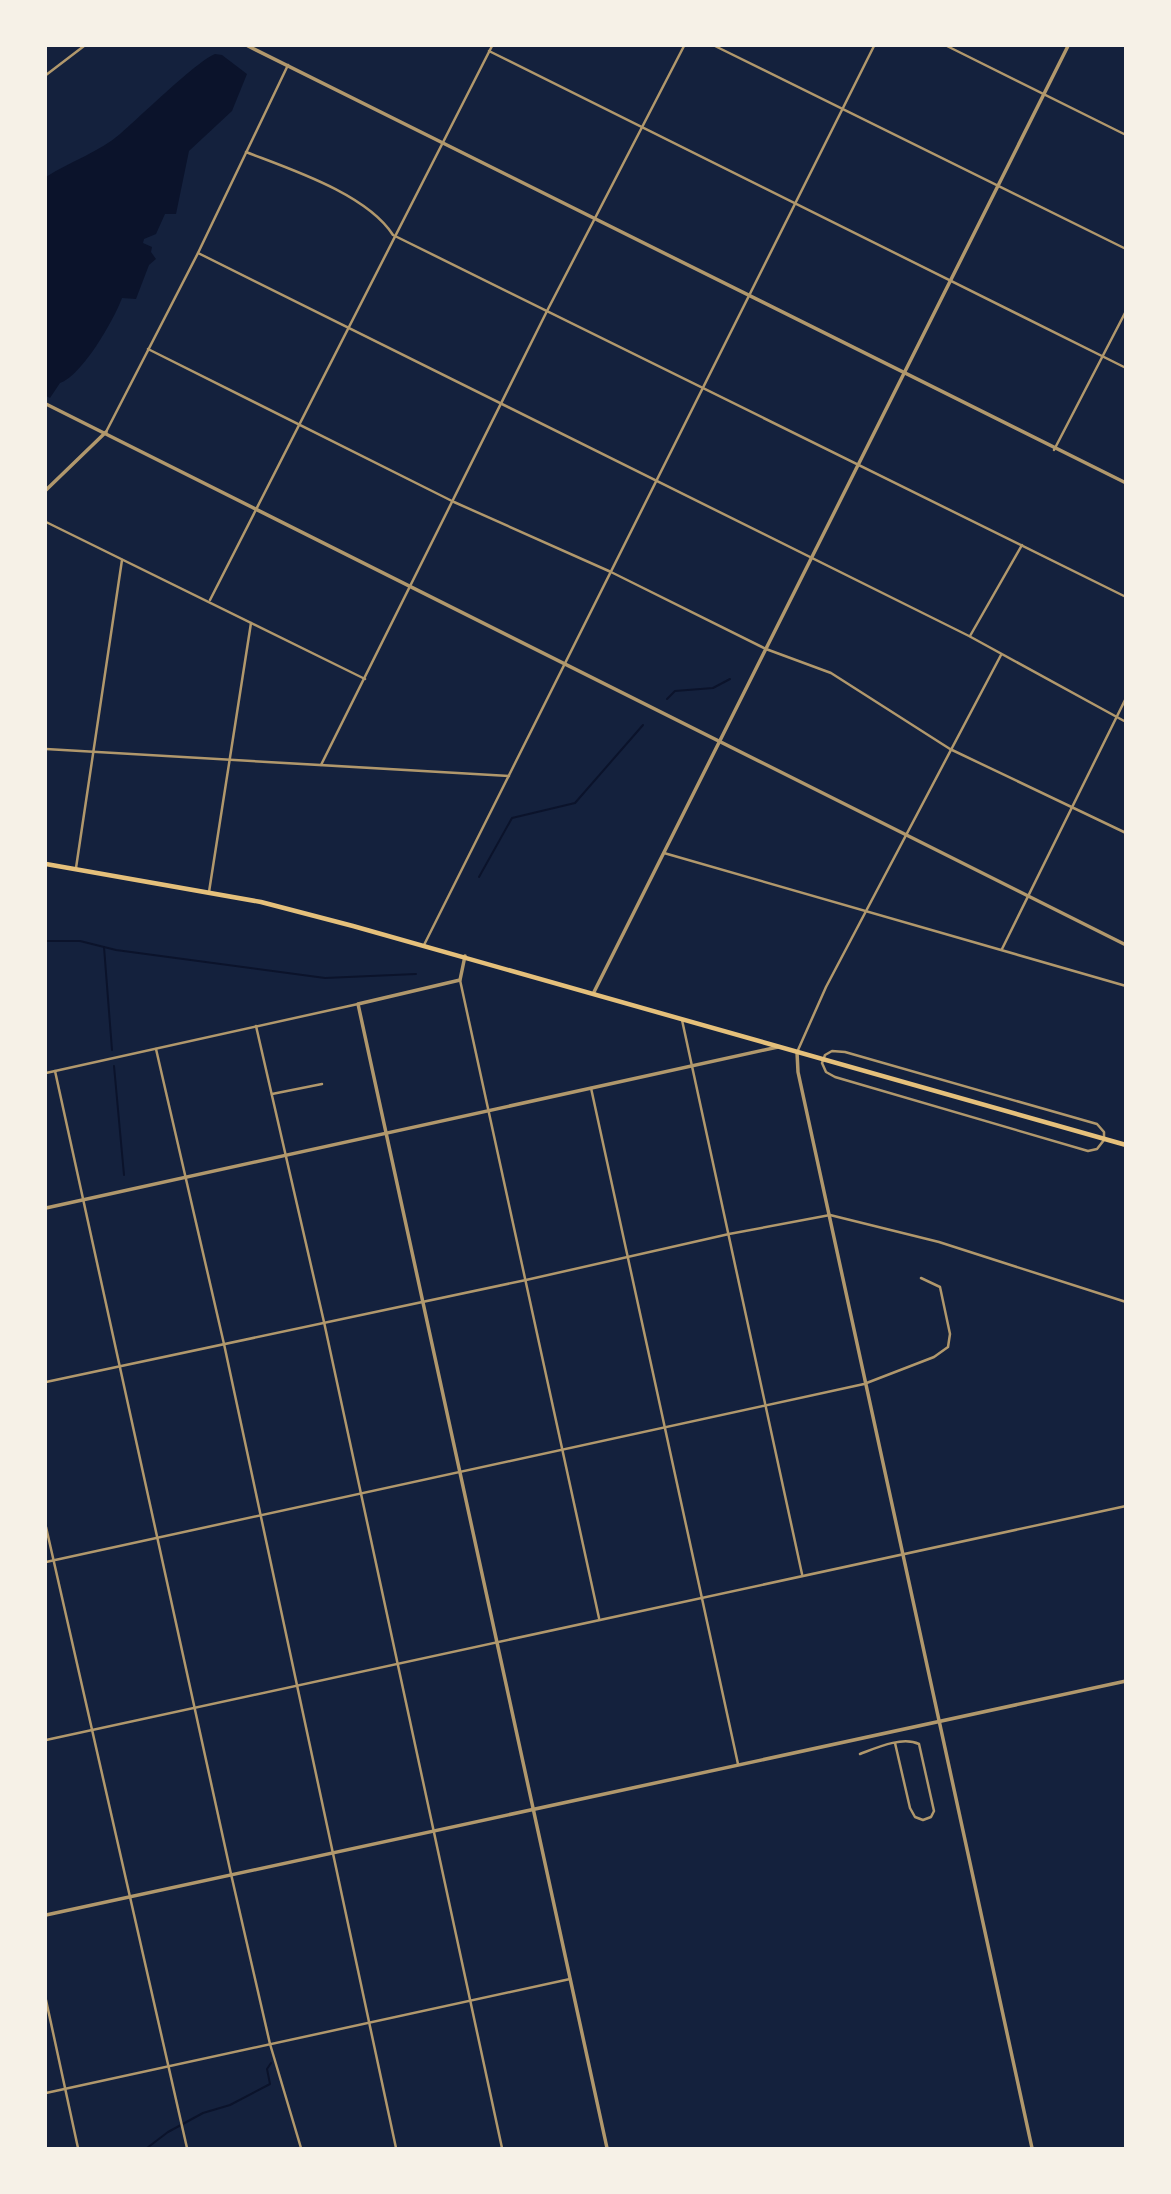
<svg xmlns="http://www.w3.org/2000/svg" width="1171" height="2194" viewBox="0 0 1171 2194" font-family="Rubik,sans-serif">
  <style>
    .water { fill: #0b132b }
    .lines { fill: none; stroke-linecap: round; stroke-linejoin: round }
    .stream { stroke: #0b132b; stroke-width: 2 }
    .minor { stroke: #b1986c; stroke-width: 2.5 }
    .tertiary { stroke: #b1986c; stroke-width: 3.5 }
    .trunk { stroke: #e5c07b; stroke-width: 4.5 }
  </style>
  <rect width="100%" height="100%" fill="#14213d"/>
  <path class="water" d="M215,54l7,1 25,19 -15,37 -43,40 -13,63h-11l-9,20 -12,5 -1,4 9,4 -1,5 5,7 -7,6 -13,34 -14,-1c-8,22 -40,78 -62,85l-10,15 -4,-2v-219c23,-15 53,-25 74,-43 19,-16 78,-74 95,-80z"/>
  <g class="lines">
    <g class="stream">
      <polyline points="667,699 675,691 713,688 730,679"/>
      <polyline points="479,877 512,818 575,803 643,725"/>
      <polyline points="46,941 80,941 116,950 325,978 416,974"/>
      <polyline points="104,947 112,1050"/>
      <polyline points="114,1066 124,1175"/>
      <polyline points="147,2148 168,2132 203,2113 230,2105 270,2084 267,2069 271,2063"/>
    </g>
    <g class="minor">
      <polyline points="715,46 1126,249"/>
      <polyline points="947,46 1126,135"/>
      <polyline points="489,51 1126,368"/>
      <polyline points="46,75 84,46"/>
      <path d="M246,152c44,17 121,42 147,83l733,362"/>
      <polyline points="198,253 969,636 1126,722"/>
      <polyline points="148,349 454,502 611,572 766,649 831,673 950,749 1126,833"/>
      <polyline points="106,432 198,253 288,65"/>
      <polyline points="1054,450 1126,311"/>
      <polyline points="46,522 365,679"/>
      <polyline points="210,600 492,46"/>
      <polyline points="970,636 1022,545"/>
      <polyline points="46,749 509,776"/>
      <polyline points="321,765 547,311 684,46"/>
      <polyline points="664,853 1126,986"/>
      <polyline points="76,868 122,560"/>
      <polyline points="209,892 251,623"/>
      <polyline points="424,945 874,46"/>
      <polyline points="1002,949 1126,698"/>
      <polyline points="460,980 599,1618"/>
      <polyline points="682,1020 802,1574"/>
      <polyline points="256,1026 324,1322 502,2148"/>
      <polyline points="156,1049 224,1344 396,2148"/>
      <polyline points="798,1050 826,987 1001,655"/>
      <polygon points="832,1051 845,1052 1097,1124 1104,1132 1104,1140 1097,1149 1088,1151 835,1077 826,1072 822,1063 825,1055"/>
      <polyline points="55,1071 231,1874 270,2044 301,2148"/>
      <polyline points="46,1073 358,1004"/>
      <polyline points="591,1088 738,1764"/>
      <polyline points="272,1094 322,1084"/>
      <polyline points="46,1382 526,1280 729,1234 830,1215 939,1242 1126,1302"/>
      <polyline points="46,1527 187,2148"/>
      <polyline points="46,1562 864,1384 934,1357 948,1347 950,1334 940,1287 921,1278"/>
      <polyline points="46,1740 1126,1506"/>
      <path d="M860,1754c16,-6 42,-18 59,-10l15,67 -3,6 -8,3 -8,-3 -5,-9 -15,-65"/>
      <polyline points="46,2000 78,2148"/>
      <polyline points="46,2093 570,1979"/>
    </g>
    <g class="tertiary">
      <polyline points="248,46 1126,483"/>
      <polyline points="46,404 1126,945"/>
      <polyline points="46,490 106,432"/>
      <polyline points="465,956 460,980 358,1004 607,2148"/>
      <polyline points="594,992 1068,46"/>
      <polyline points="797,1052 798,1072 1032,2148"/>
      <polyline points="46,1208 778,1047"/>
      <polyline points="46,1915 1126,1681"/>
    </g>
    <polyline class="trunk" points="46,864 261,902 353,926 1126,1145"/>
  </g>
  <rect width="1171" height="2194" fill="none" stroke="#f6f1e7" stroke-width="94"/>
</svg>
